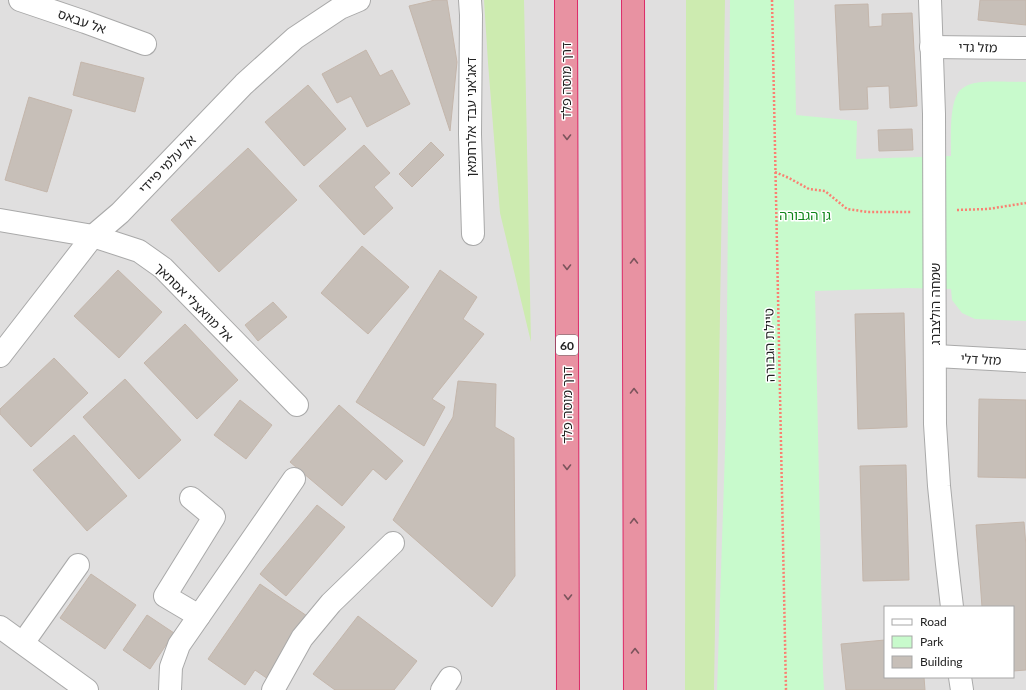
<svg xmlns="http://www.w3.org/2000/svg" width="1026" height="690" viewBox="0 0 1026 690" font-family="Lato,'Noto Sans Hebrew',sans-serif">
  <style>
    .residential { fill: #e0dfdf; fill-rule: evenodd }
    .grass { fill: #cdebb0 }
    .park { fill: #c8facc }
    .building { fill: #c7bfb8; stroke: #c4b6ab }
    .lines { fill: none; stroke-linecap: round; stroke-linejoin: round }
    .minor-casing { stroke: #a9a9a9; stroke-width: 24 }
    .highway-casing { stroke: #dc2a67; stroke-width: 24 }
    .path { stroke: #fa8072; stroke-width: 2.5; stroke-dasharray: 2 2; stroke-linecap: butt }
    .minor { stroke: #fff; stroke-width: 22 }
    .highway { stroke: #e892a2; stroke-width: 22 }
    .oneway { stroke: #7b545c }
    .labels { text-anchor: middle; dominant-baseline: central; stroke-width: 3; stroke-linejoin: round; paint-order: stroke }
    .shield { fill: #fff; stroke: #646464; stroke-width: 1 }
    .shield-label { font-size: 12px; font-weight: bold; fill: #222 }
    .street-label { font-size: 13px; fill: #222; stroke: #fff }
    .park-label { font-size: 13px; fill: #0c8416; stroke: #fff }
  </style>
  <rect width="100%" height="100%" fill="#f2efe9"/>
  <path class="residential" d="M0,0h1026v690h-1026zM885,607h128v70h-128z"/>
  <g class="grass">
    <polygon points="484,0 524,0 531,342 500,213 488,63"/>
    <polygon points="686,0 725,0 714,690 685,690"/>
  </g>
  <path class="park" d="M730,0h64l2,115 61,6 -1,38 95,-3c0,-17 -2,-49 7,-63 2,-4 9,-8 13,-9 13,-4 40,-2 55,-2v239l-51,-2 -13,-6 -10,-13 -1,-11 -44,-1 -92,3 8,381 1,18h-107l9,-269z"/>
  <g class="building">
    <polygon points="435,0 447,0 457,62 450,131 409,6"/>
    <polygon points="980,0 1026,0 1026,25 978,20"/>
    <polygon points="868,4 869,27 882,26 882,14 912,13 917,106 890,108 889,86 867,87 868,109 840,110 835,5"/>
    <polygon points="366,50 380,76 392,70 410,104 367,127 351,96 337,103 322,74"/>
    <polygon points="81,62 144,78 135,112 73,95"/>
    <polygon points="308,85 346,129 304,166 265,122"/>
    <polygon points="29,97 72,110 47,192 5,180"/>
    <polygon points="912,129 913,150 879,151 878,130"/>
    <polygon points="431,142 444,155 412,187 399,174"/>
    <polygon points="364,145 390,173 374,187 393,208 364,235 319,186"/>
    <polygon points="248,148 297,200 219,272 171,220"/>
    <polygon points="362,246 409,287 368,334 321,293"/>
    <polygon points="118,270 162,312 119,358 74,316"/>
    <polygon points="440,270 477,297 463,319 484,334 432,399 445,407 424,446 356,402"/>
    <polygon points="273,302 287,317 258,341 245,325"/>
    <polygon points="904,313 907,427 858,429 855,314"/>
    <polygon points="185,324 238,380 197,419 144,363"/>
    <polygon points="54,358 88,393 31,447 0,414 0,409"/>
    <polygon points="125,379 181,440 139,479 83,417"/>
    <polygon points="458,381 496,384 495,427 514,438 515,576 492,607 393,520 453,417"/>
    <polygon points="979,399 1026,400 1026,478 978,477"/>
    <polygon points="240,400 272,425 246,459 214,435"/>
    <polygon points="339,405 403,461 386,480 373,469 342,506 290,462"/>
    <polygon points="74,435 127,496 87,531 33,470"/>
    <polygon points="906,465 909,580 863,581 860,466"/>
    <polygon points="317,505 345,527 286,596 260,574"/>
    <polygon points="1024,522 1026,546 1026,670 1013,671 1013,607 982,607 976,525"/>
    <polygon points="91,574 136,605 105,649 60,618"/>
    <polygon points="260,584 310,618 268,679 255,670 245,685 208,659"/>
    <polygon points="147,615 174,633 150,669 123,650"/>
    <polygon points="358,616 417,661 394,690 335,690 313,674"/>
    <polygon points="885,640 885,677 924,677 925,690 846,690 841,644"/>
  </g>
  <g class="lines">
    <defs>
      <g id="minor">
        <polyline points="20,0 85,22 145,44"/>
        <polyline points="470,0 471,15 470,134 473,234"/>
        <polyline points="930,0 934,114 935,424 939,486 947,564 952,607"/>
        <polyline points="931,47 1026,48"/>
        <polyline points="0,220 93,236 139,251 163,268 297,405"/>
        <polyline points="0,356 93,236 120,213 244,84 295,38 340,8 359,0"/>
        <polyline points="936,356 1026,361"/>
        <polyline points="191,498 214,517 165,596 199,616"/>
        <polyline points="0,627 87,690"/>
        <polyline points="23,643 78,565"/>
        <polyline points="960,677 962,690"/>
        <polyline points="170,690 171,667 179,645 294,479"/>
        <polyline points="273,690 302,638 331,603 393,543"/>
        <polyline points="442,690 450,678"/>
      </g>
      <g id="highway">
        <polyline points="566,0 568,690"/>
        <polyline points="633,0 635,690"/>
      </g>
    </defs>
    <use href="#minor" class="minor-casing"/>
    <use href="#highway" class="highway-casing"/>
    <g class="path">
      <polyline points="772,0 786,690"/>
      <polyline points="775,172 789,178 809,189 825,191 847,209 868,212 912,212"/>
      <polyline points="957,210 988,209 1026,203"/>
    </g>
    <use href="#minor" class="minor"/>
    <use href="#highway" class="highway"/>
  </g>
  <defs><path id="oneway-chevron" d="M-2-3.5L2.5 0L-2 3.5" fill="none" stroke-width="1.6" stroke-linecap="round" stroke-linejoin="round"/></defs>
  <g class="oneway">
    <use href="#oneway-chevron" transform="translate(567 137) rotate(90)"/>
    <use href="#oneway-chevron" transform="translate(634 261) rotate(-90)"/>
    <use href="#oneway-chevron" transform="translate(567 267) rotate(90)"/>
    <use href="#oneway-chevron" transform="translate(634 391) rotate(-90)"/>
    <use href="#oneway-chevron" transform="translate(567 467) rotate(90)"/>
    <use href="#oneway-chevron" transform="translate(634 521) rotate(-90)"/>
    <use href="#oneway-chevron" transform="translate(568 597) rotate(90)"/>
    <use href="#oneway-chevron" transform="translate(635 651) rotate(-90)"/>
  </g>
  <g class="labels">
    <rect class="shield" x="556" y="335" width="22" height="20" rx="3"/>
    <g class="shield-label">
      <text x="567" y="345">60</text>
    </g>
    <g class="street-label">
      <text transform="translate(82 21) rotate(19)">אל עבאס</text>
      <text transform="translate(978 47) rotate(1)">מזל גדי</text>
      <text transform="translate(566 81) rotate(-90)">דרך מוסה פלד</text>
      <text transform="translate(471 117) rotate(-90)">דאג'אני עבד אלרחמאן</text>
      <text transform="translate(167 164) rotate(-46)">אל עלמי פיידי</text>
      <text transform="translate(194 302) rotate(45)">אל מוואצלי אסתאך</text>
      <text transform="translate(935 304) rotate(-90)">שמחה הולצברג</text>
      <text transform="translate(769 345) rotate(-91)">טיילת הגבורה</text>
      <text transform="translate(981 359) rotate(3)">מזל דלי</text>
      <text transform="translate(567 405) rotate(-90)">דרך מוסה פלד</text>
    </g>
    <g class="park-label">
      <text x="805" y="215">גן הגבורה</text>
    </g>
  </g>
  <rect x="884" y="606" width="130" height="72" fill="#ffffff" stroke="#a7a7a7"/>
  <rect x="892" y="619" width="20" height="6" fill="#ffffff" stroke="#a7a7a7"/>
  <text x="920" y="626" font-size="12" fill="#222222">Road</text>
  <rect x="892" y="636" width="20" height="12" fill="#c8facc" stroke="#a7a7a7"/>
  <text x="920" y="646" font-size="12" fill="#222222">Park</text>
  <rect x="892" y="656" width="20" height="12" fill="#c7bfb8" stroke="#a7a7a7"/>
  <text x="920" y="666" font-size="12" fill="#222222">Building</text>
</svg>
